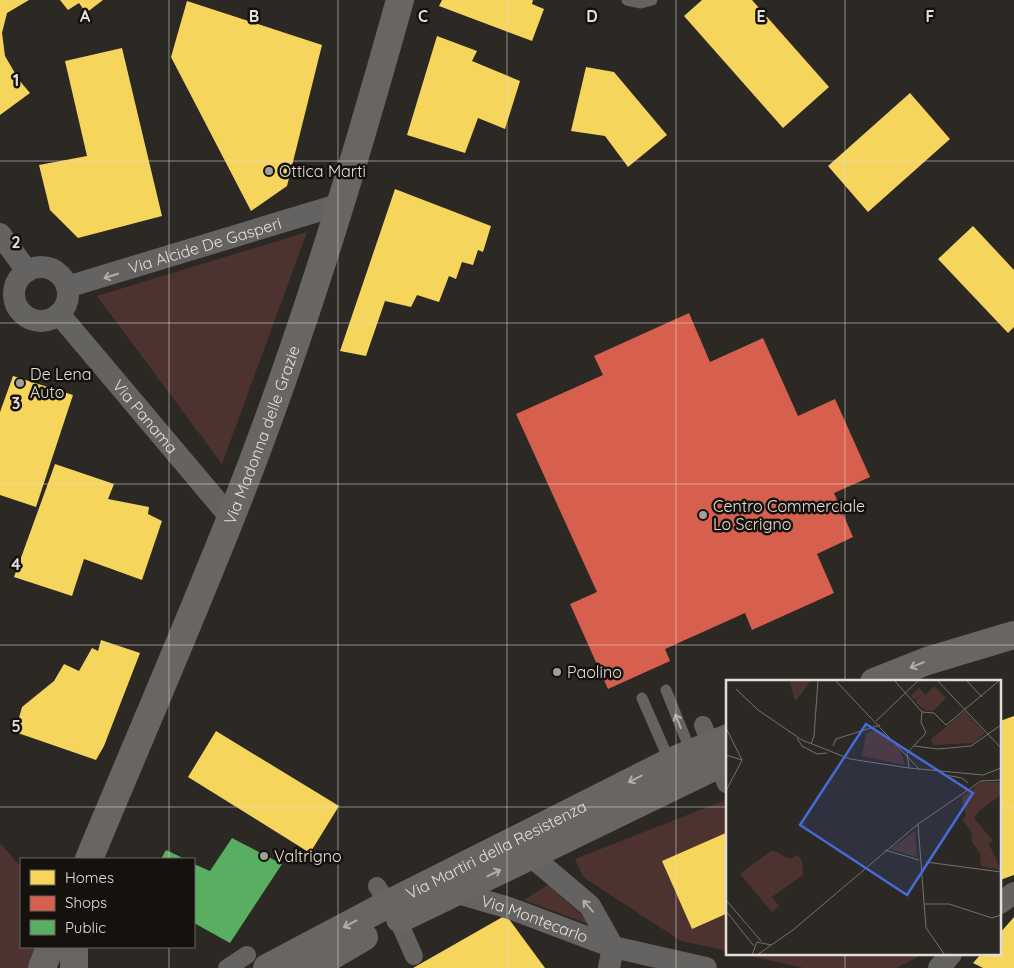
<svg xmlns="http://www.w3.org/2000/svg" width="1014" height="968" viewBox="0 0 1014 968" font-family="Quicksand,sans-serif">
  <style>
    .green { fill: #4d3330 }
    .homes { fill: #f6d55c }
    .shops { fill: #d6604d }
    .public { fill: #5aae61 }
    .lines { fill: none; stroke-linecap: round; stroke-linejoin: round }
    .service { stroke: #646361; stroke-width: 11 }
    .pedestrian { stroke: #646361; stroke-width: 18 }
    .minor { stroke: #646361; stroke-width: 22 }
    .secondary { stroke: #686562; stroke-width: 28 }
    .oneway { stroke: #b1ada9 }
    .oneway2 { stroke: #b2aea9 }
    .grid { fill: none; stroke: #e4ded9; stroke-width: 1; stroke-opacity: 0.55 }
    .poi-dot { fill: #a49e9a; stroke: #15120e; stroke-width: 2 }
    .labels { text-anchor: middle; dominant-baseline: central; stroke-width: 5; stroke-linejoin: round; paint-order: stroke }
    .poi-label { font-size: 16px; fill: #e4ded9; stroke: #15120e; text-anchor: start }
    .street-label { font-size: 16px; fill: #e4ded9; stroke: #15120e }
    .inset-road { fill: none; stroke: #76716c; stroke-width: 1 }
    .view { fill: #456bd8; fill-opacity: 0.15; stroke: #456bd8; stroke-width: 2.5 }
    .inset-edge { fill: none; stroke: #e4ded9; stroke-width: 2.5 }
    .grid-label { font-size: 16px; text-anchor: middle; font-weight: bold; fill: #e4ded9; stroke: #15120e; stroke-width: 5; stroke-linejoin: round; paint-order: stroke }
  </style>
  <rect width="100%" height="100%" fill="#2c2824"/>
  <g class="green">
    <polygon points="307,232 222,464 97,296"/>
    <polygon points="728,799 728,951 681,941 583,877 575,859"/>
    <polygon points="0,843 21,867 21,947 40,947 32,968 0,968"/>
    <polygon points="548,885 594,926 524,900"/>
    <polygon points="741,954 924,954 896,968 804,968"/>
  </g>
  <g class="homes">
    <polygon points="0,0 29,0 7,13 2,33 5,56 19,80 30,93 0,115"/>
    <polygon points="60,0 103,0 86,13 79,3 68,10"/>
    <polygon points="442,0 533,0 532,4 544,9 532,41 439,6"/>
    <polygon points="702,0 752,0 829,87 783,128 684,16"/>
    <polygon points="187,1 322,45 287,186 251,211 171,57"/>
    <polygon points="437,36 477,51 472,61 520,81 505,129 478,118 465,153 407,135"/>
    <polygon points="122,48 162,216 78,238 50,210 39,165 87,156 65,61"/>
    <polygon points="586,67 614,72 667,135 628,167 605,136 571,131"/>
    <polygon points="910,93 950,139 868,212 828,166"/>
    <polygon points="395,189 491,226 483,252 478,250 473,265 462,262 456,279 449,276 439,302 417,295 411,307 385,301 366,356 340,351"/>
    <polygon points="973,226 1014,270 1014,327 1008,333 938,259"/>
    <polygon points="13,376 73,395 36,507 0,495 0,412"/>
    <polygon points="55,464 114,484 108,499 149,507 148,514 162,521 142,580 84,559 72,596 14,577"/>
    <polygon points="101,640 140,653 104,746 96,760 15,732 22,707 54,681 64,664 79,671 92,648 98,651"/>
    <polygon points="1014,716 1014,875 1000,880 1000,721"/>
    <polygon points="216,731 339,806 310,853 188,777"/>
    <polygon points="728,832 728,913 692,929 662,861"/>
    <polygon points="506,915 545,968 413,968"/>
    <polygon points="1014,917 1014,968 983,968 973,963 981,954 1000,954 1000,933"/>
  </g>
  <polygon class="shops" points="689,313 710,362 763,338 798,416 835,399 870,477 834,493 853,537 817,554 834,593 752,630 745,613 665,649 670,661 608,689 570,604 597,592 516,414 603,375 594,356"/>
  <g class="public">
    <polygon points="232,838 282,864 230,943 194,923 194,864 210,871"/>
    <polygon points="166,850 185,859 161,859"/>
  </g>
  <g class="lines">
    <g class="service">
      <polyline points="627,0 641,3 652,0"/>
      <polyline points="666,690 691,752"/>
      <polyline points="642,698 670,762"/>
    </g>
    <g class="pedestrian">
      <polyline points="703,725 726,784"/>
      <polyline points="377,886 398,920 414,956"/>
      <polyline points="227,968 247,955"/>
    </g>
    <g class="minor">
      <polyline points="0,234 27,271"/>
      <circle cx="41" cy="294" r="27"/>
      <path id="s1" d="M67,287l274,-83"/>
      <path id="s2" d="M59,314l172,204"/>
      <polyline points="537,851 537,861 590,906 613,947"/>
      <path id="s3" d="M454,892l55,16 104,39 93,21"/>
      <polyline points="1000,903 1014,893"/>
      <polyline points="609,968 613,947"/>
      <polyline points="939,968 951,954"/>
    </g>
    <g class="secondary">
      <polyline points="874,682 927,661 1014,635"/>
      <path id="s4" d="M89,859c47,-113 96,-226 141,-339 68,-170 121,-344 170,-520"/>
      <polyline points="400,919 728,760"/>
      <polyline points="42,968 50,947"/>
      <polyline points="74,968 74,947"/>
      <path id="s5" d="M267,968l121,-64 282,-142 58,-24"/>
      <polyline points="311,968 364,937"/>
    </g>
  </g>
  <defs><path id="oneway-shaft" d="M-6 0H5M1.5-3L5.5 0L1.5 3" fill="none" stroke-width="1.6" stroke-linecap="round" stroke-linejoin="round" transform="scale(1.25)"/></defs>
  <g class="oneway">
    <use href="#oneway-shaft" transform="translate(111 276) rotate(163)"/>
    <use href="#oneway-shaft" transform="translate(678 721) rotate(-112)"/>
    <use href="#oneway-shaft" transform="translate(588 906) rotate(-131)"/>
  </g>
  <g class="oneway2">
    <use href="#oneway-shaft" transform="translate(917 665) rotate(158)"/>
    <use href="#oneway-shaft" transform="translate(635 779) rotate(153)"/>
    <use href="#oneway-shaft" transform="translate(494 873) rotate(-26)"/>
    <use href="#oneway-shaft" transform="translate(350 924) rotate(152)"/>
  </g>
  <path class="grid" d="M169,0v859M338,0v968M507,0v968M676,0v968M845,0v682M0,161h1014M0,323h1014M0,484h1014M0,645h1014M0,807h728M1000,807h14M169,947v21M845,954v14"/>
  <g class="poi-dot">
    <circle cx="269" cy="171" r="5"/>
    <circle cx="20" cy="383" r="5"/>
    <circle cx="703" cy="515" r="5"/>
    <circle cx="557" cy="672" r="5"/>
    <circle cx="264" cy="856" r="5"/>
  </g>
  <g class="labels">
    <g class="poi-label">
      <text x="279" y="171">Ottica Marti</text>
      <text x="30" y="374">De Lena<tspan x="30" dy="18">Auto</tspan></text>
      <text x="713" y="506">Centro Commerciale<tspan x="713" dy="18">Lo Scrigno</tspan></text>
      <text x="567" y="672">Paolino</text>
      <text x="274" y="856">Valtrigno</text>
    </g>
    <g class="street-label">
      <text stroke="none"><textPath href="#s1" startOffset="144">Via Alcide De Gasperi</textPath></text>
      <text stroke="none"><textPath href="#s2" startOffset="134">Via Panama</textPath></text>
      <text stroke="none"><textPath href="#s4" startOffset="458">Via Madonna delle Grazie</textPath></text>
      <text stroke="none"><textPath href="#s5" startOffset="258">Via Martiri della Resistenza</textPath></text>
      <text stroke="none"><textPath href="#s3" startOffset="85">Via Montecarlo</textPath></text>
    </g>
  </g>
  <g transform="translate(726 680)">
    <rect width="275" height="275" fill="#2c2824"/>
    <path d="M64,0h21l-15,21 -3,-6zM208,6l12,12 -13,13 -9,-1 3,-4 -4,3 -8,-8 6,-6 -7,5 -3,-4 8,-8 7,7zM239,31l20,22 -12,10 -40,2 -2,-6zM145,51l12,1 17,17 5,16 -43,-9 4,-22zM256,102h19v13l-22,16 -5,7 19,23 -4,3 12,26 -20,-4 -1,-12 -9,-14 1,-7 -10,-14 4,-2 -4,-20zM189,151l2,26 -27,-8zM46,170l18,9 8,-4 4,6 1,14 -31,22 7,9 -7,6 -32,-38z" fill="#4d3330"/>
    <path class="inset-road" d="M109,0l85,90M168,0l28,32M211,0l64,68M240,0l16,17M10,9l22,21 44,30 48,19 59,9 74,7 18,-7M150,41l43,-41M0,48l16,32M71,58l5,8 15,8 10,-1M85,64l3,-8 4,-56M107,66l3,-7 44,-14M188,66l24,3 33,-3 30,-21M181,73l19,-20 -5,-11 1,-10 12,1 12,12 54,-45M181,73l2,15M0,75l16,5 -16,31M219,95l17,3 6,5M192,144l8,104 19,27M159,170l34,10M200,182l75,10M0,220l35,41M199,224h24l43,14 9,-3M0,231l28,35M26,275l5,-13 14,3M31,275l36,-25 125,-106 63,-43 20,-1"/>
    <path class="view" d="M140,44l107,69 -66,102 -107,-70z"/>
    <rect width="275" height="275" class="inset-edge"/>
  </g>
  <g class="grid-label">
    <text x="85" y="22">A</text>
    <text x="254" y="22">B</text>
    <text x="423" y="22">C</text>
    <text x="592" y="22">D</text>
    <text x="761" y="22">E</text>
    <text x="930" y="22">F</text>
    <text x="16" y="86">1</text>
    <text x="16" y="248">2</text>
    <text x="16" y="409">3</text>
    <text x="16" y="570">4</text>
    <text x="16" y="732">5</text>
  </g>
  <rect x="20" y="858" width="175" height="90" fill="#15120e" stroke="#68645f"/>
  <rect x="30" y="870" width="25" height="15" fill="#f6d55c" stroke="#68645f"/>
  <text x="65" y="883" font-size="15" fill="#e4ded9">Homes</text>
  <rect x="30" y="896" width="25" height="15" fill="#d6604d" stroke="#68645f"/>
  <text x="65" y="908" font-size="15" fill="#e4ded9">Shops</text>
  <rect x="30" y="920" width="25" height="15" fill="#5aae61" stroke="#68645f"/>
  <text x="65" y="933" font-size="15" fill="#e4ded9">Public</text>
</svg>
